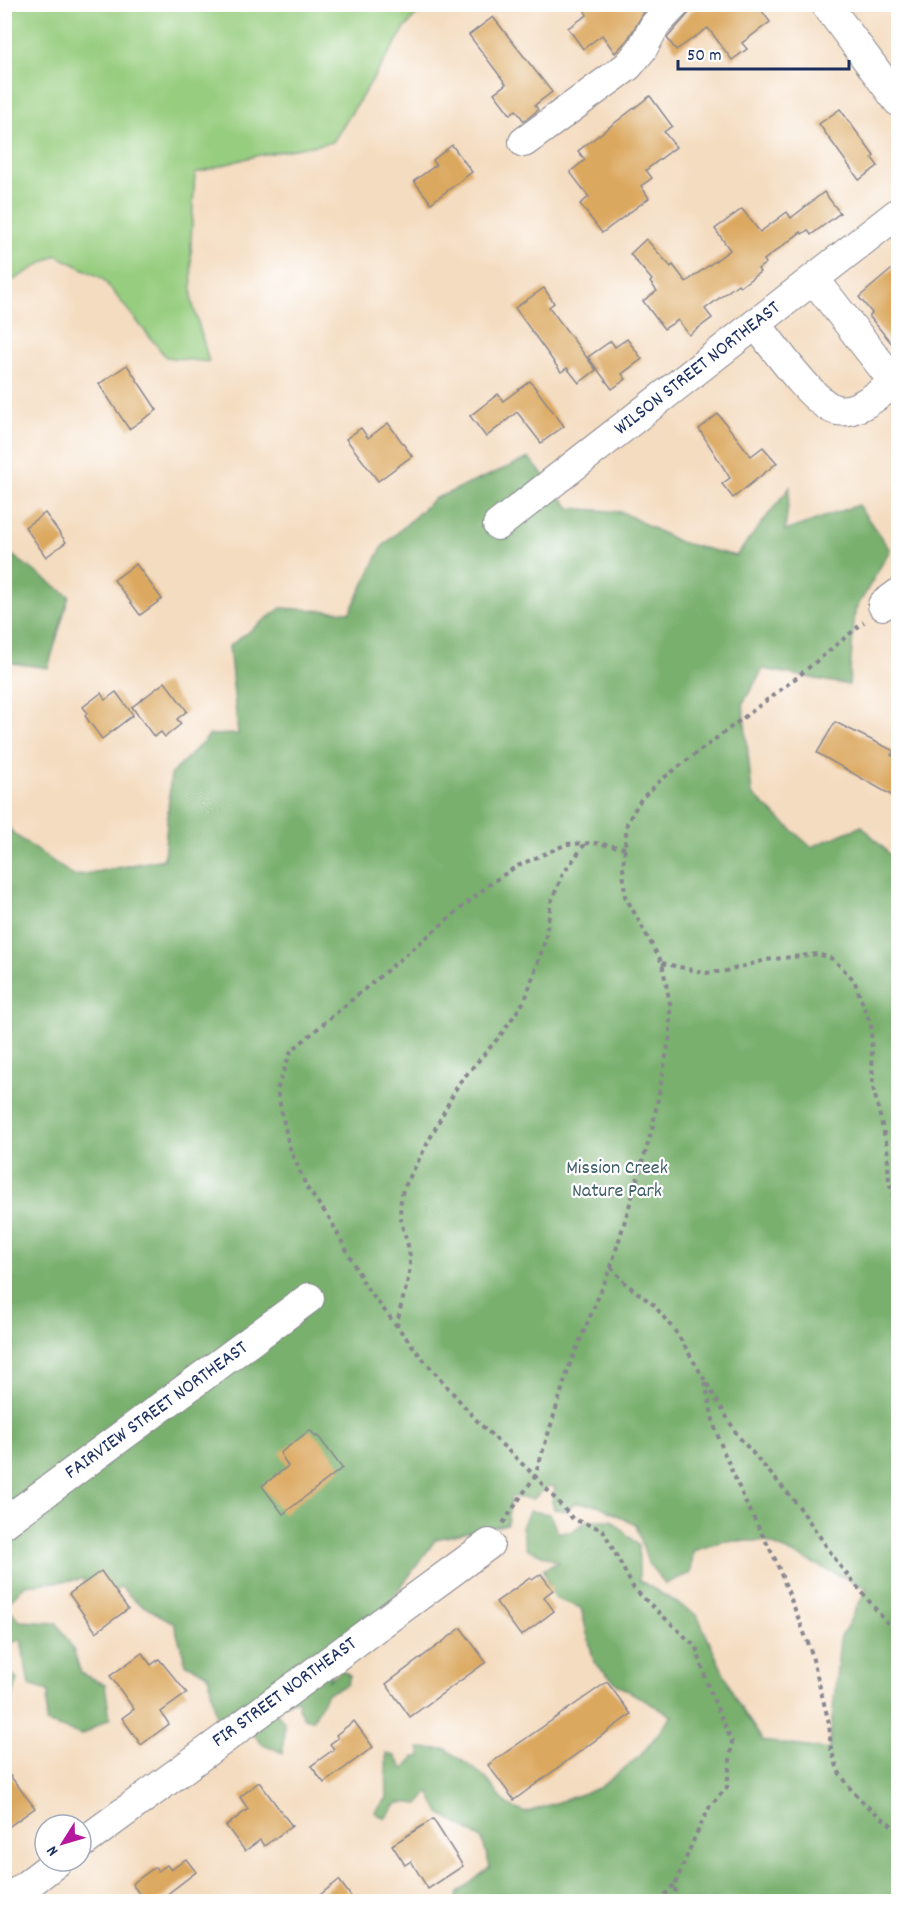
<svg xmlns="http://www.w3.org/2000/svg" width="903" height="1906" viewBox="0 0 903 1906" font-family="Dekko,sans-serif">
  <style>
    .green { fill: #97cd7f; stroke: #597e6e; stroke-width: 1.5 }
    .forest { fill: #79b06e; stroke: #4a7066; stroke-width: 1.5 }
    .building { fill: #dba85e }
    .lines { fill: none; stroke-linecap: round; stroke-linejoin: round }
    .minor-casing { stroke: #88868f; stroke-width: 32 }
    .path { stroke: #88868f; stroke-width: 4; stroke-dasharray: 4.5 4.5; stroke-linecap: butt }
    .minor { stroke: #fff; stroke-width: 30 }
    .labels { text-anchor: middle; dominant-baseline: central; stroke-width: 4.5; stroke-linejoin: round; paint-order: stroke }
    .street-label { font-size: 20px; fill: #1b2f5e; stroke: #fff }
    .park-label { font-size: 20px; fill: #405e68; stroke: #fff }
  </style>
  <rect width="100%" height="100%" fill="#fff"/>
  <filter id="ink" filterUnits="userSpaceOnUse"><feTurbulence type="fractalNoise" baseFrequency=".0167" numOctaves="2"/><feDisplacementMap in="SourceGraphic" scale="12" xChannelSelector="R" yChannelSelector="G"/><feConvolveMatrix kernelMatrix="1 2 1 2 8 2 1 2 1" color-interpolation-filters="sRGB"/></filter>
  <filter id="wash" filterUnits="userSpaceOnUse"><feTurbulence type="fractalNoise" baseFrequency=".008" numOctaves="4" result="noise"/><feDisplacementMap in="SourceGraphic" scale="24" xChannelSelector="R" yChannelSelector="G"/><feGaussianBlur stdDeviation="1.35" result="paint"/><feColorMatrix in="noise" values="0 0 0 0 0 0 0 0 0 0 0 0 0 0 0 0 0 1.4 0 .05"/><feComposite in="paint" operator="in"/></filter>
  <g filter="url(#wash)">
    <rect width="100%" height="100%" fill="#f4dcc0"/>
    <polygon class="green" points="5,4 425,4 425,5 405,28 333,142 255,156 195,173 191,240 192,301 209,362 166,357 102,278 56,255 5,285"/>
    <g class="forest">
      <path d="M529,458l41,50 52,4 57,30 57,14 54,-69 -5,44 73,-26 32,45 -35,61 -6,74 -86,-16 -20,34 9,91 59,53 51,-21 36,37v1038h-443l3,-8 32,-26 -8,-28 -42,-26 -11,-21 -10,12c-21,-3 -23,-3 -34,15l-10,-7 12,-14 -1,-44 9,2 9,14 10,-13h7l-2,-9 27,1 39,28 22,28 19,8 73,-25 42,-33 31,-39 -54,-31 -24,-23 -13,-54 -27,-10 -11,-28 15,-8 -32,-14 -4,-21 7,-16 21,3 7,18h14l17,-12h24l27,26v34l58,35 40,87 26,39 66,9 11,-111 27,-51 -102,-47h-40l-32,10 -2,22 -26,11 -17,-21 -12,-38 -38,-20 -24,-2 -7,8 -13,-2 -2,-8 3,-14 -6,-1 -16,13 -22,-2 -4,27 -71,15 -65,89 -26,18 -16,34 13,-9 8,5 -3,9 -20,8 -14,27 -9,-2 -6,-10 1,-8 -26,7 11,15 -1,31 -22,-10 -8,-10 -33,3 -12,-62 -22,-10 -12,-41 -38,-21 -16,-16 -15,17 -23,-9 2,-15 -59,6 -19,20 14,16 37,2 16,26 8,24 24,12 5,33 -28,17 -36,-12 2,-32 -19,-6 -8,-46 -17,7v-824l10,12 60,42 90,-17 7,-85 39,-39 28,-1 -9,-88 52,-38 69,4 32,-65 52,-48z"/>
      <polygon points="5,550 69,596 48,668 5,662"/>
      <polygon points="5,1665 18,1681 5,1714"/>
    </g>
    <g id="blocks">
      <g class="building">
        <polygon points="581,4 643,4 646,9 628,39 615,53 602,35 583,49 568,28 587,15"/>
        <polygon points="700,4 757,4 770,22 742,43 747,49 732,60 708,28 676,50 667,38 690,12"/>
        <polygon points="493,17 552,92 535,105 538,110 524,121 516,110 510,114 494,93 506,84 469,35"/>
        <polygon points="650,96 672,126 664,132 676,147 646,170 652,178 641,186 649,198 602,233 580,204 589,197 570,172 585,160 578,151"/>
        <polygon points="840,109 874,156 872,158 878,166 859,180 819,124"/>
        <polygon points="452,145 472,172 431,203 414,181 436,165 433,160"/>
        <polygon points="824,192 840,213 811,235 808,230 802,234 801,232 764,260 766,263 758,269 760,272 740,287 738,284 705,309 712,318 689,335 678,320 664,329 643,301 657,291 650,282 652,280 630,254 646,239 671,267 673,265 686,282 730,250 715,229 742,209 760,232 787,212 791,218"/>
        <polygon points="898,264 898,351 869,316 872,313 859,297"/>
        <polygon points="544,288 554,303 549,307 596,370 579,383 567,368 561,372 515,308"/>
        <polygon points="627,339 642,359 622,374 626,379 612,389 588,357 611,341 615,347"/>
        <polygon points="127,365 157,410 129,429 99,384"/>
        <polygon points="530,381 564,426 541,443 517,412 486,437 470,416 498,394 503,401"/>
        <polygon points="718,414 751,456 763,447 777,463 733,498 722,484 730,478 699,429"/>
        <polygon points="388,423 412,456 378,481 346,439 361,428 368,438"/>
        <polygon points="45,513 66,542 46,557 25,527"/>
        <polygon points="136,564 162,599 140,615 114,580"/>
        <polygon points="165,682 187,711 177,719 181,724 165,737 161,732 154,737 132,707"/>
        <polygon points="116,692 133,715 102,739 85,716 87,712 83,707 101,693 105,700"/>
        <polygon points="835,722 894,751 891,755 898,759 898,799 817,753"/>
        <polygon points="310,1430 316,1437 318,1436 342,1468 283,1514 262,1486 288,1466 280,1453"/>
        <polygon points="101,1571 128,1609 96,1632 69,1594"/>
        <polygon points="541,1574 553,1590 544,1597 554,1611 521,1636 496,1602 530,1578 532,1580"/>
        <polygon points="461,1628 486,1662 410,1717 386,1684"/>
        <polygon points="142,1653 151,1665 159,1659 187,1693 161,1712 169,1724 141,1745 122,1718 134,1709 110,1676"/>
        <polygon points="607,1682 631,1714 514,1800 488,1765"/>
        <polygon points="354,1721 373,1747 324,1783 311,1766 334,1749 330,1744 338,1738 336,1735"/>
        <polygon points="4,1768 35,1808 4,1830"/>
        <polygon points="259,1782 292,1826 264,1846 260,1840 245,1851 226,1826 248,1809 240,1797"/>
        <polygon points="433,1819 463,1866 428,1889 411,1861 405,1865 392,1845"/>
        <polygon points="186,1859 196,1872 157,1902 145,1902 132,1884 155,1867 158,1871 167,1865 171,1870"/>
        <polygon points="339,1880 355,1902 311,1902"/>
      </g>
    </g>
  </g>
  <g filter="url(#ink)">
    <use href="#blocks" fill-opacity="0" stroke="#88868f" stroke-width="1.5"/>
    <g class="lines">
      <defs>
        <g id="minor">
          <polyline points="826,4 898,101"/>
          <polyline points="524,142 628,66 642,49 655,25 675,4"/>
          <polyline points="814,279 895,383 898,383"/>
          <path d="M756,324c16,20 59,82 81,86 20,4 43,-17 58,-27"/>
          <polyline points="498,525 898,213"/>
          <polyline points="883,605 898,594"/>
          <polyline points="4,1523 309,1298"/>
          <polyline points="81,1844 489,1544"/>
          <polyline points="5,1902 58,1861"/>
        </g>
      </defs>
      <use href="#minor" class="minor-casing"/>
      <g class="path">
        <polyline points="625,848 596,843 567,844 517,866 491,883 291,1051 277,1090 289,1146 307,1188 330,1219 366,1287 422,1358 479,1423 535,1476 573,1519 603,1530 634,1589 696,1647 709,1689 732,1742 727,1787 710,1806 694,1839 676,1882 674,1902"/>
        <polyline points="662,963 706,973 726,971 766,960 818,954 833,959 854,980 871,1026 873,1087 887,1146 889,1182 896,1206 895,1242 898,1253"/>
        <polyline points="611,1267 626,1284 654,1305 678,1335 738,1436 798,1505 840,1566 898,1636"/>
        <path d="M397,1327c2,-22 12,-41 13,-64 0,-30 -16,-36 -7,-73l56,-107 41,-47 25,-36 20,-59 6,-39 12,-28 22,-30"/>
        <polyline points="705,1382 714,1425 723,1450 745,1501 776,1561 810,1648 829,1723 831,1750 839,1772 852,1791 869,1808 898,1830"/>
        <polyline points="503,1523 535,1476 570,1364 611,1267 652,1130 670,1035 670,1004 662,963 625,896 623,868 627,823 641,799 661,780 796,678 864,622"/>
        <polyline points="659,1902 675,1883"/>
      </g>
      <use href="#minor" class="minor"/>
    </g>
  </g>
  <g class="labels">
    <g class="street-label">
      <text transform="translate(698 369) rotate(-38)">WILSON STREET NORTHEAST</text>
      <text transform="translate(157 1411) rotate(-36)">FAIRVIEW STREET NORTHEAST</text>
      <text transform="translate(285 1693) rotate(-36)">FIR STREET NORTHEAST</text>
    </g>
    <g class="park-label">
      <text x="617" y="1169">Mission Creek<tspan x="617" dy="23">Nature Park</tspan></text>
    </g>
  </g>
  <rect width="903" height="1906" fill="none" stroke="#fff" stroke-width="24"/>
  <g transform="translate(63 1843) rotate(233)"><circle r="28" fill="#ffffff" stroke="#a4acbf" stroke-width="1.5"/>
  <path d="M0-4.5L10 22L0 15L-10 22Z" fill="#b5179e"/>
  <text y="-9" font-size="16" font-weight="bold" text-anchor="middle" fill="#1b2f5e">N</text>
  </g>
  <path d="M678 60v9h171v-9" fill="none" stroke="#1b2f5e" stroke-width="3"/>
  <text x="687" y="60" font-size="18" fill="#1b2f5e" stroke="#ffffff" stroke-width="4.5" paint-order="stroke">50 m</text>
</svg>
